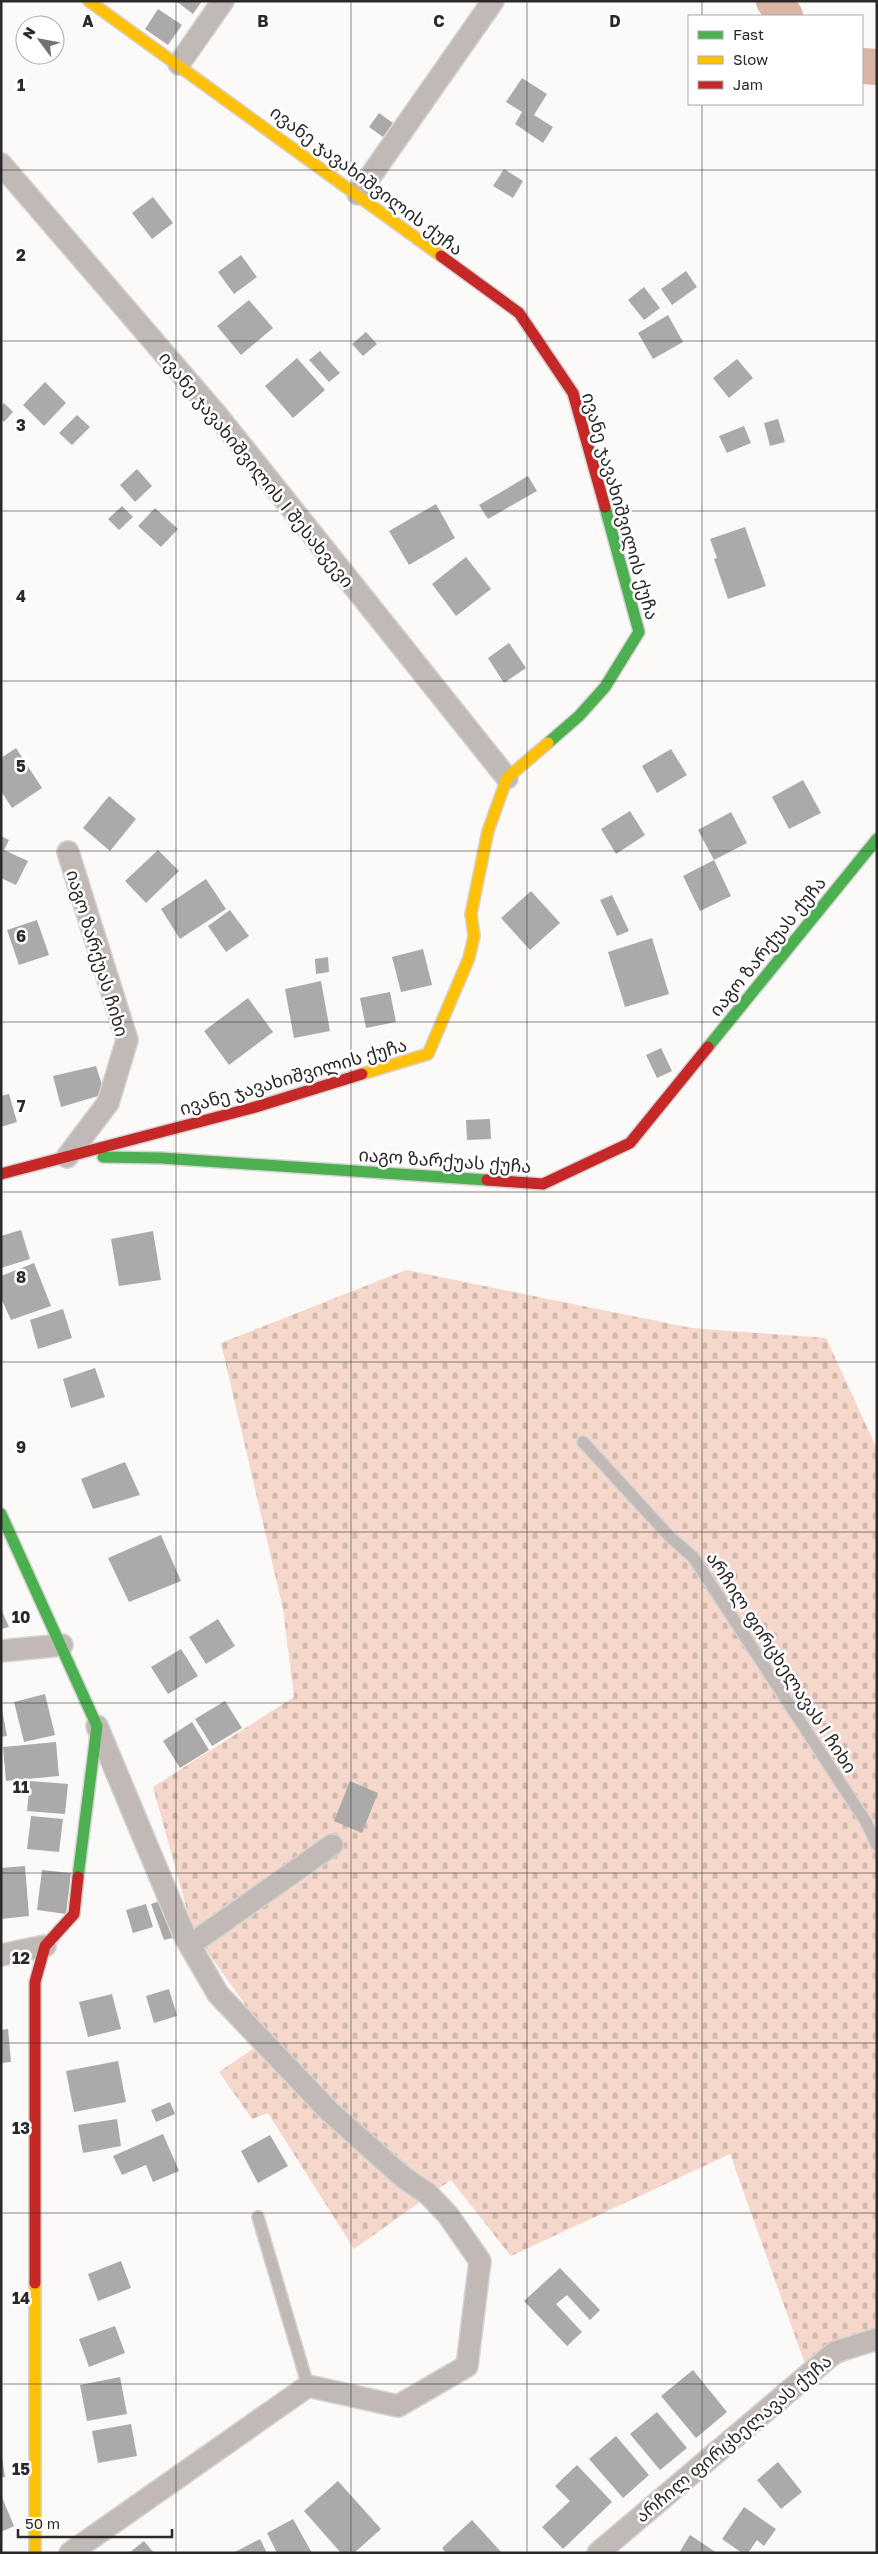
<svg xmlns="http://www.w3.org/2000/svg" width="878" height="2554" viewBox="0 0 878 2554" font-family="'Golos Text','Noto Sans Georgian',sans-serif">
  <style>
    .cemetery { fill: url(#cemetery-stones) }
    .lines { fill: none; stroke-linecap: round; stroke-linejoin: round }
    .river { stroke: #dab4a5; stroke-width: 36 }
    .building { fill: #abaaa9 }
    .lane-casing { stroke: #d5d4d3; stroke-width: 14 }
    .street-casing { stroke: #d5d4d3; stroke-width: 24 }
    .fast-casing { stroke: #d5d4d3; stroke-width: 14 }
    .slow-casing { stroke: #d5d4d3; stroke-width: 14 }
    .jam-casing { stroke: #d5d4d3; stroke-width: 14 }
    .lane { stroke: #c0b9b6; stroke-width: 11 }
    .street { stroke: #c0b9b6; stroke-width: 21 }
    .fast { stroke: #4caf50; stroke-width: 11 }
    .slow { stroke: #ffc107; stroke-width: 11 }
    .jam { stroke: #c62828; stroke-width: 11 }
    .grid { fill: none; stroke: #2a2828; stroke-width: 1; stroke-opacity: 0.55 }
    .labels { text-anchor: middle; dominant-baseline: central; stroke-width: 5; stroke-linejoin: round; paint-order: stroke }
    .street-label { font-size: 18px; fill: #2a2828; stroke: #fff }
    .grid-label { font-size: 16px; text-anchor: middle; font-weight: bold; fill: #2a2828; stroke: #fff; stroke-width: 5; stroke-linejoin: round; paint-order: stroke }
  </style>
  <defs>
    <pattern id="cemetery-stones" width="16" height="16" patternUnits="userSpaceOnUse" patternTransform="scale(1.25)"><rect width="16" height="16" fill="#f5d7cb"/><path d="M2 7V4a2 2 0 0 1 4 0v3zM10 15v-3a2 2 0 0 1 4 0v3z" fill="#d2b9ae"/></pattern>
  </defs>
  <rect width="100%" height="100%" fill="#fcfaf8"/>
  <polygon class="cemetery" points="406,1270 691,1328 826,1338 877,1449 877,2347 810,2378 730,2154 511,2256 451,2180 354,2249 268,2113 252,2119 219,2072 269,2038 193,1932 153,1787 294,1697 283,1609 221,1343"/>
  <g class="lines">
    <g class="river">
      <polyline points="774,1 785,16"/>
      <polyline points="862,66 877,67"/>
    </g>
  </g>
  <g class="building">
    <polygon points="176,1 202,1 193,14"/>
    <polygon points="158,9 182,25 168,45 145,29"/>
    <polygon points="522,78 547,94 534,115 553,127 543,143 515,124 522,112 506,102"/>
    <polygon points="379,113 393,123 383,137 369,127"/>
    <polygon points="504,169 523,181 513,198 493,186"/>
    <polygon points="153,197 173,223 152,239 132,213"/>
    <polygon points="241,255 257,277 234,294 218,272"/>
    <polygon points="686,271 697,287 672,305 661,289"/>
    <polygon points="644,287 660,308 644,320 628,300"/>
    <polygon points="249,300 273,328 241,355 217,326"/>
    <polygon points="668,315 683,342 653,359 638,333"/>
    <polygon points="366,332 377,344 363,356 352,344"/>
    <polygon points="320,351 340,373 329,382 309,360"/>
    <polygon points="297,358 325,390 293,418 265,386"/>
    <polygon points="737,359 753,378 729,398 713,378"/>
    <polygon points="45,382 66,403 44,426 23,405"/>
    <polygon points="4,403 13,412 4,422 1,419 1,406"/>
    <polygon points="77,415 90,427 72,445 59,433"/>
    <polygon points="778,419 785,442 770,446 764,423"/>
    <polygon points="744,426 751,443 727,453 719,436"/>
    <polygon points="137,469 152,486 135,502 120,485"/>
    <polygon points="528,476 537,491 488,519 479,505"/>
    <polygon points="436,504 455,538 409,565 389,531"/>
    <polygon points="122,506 133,517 119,530 108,519"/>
    <polygon points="155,508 178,529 161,547 138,526"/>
    <polygon points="745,527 766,586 728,599 714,559 717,558 710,539"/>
    <polygon points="466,557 491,589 456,616 432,584"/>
    <polygon points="509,643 526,668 504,683 488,658"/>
    <polygon points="16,748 42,788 12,808 1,791 1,758"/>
    <polygon points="671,749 687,775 657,793 642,766"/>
    <polygon points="803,780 821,813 789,829 772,797"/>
    <polygon points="109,796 136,819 110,851 83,828"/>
    <polygon points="630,811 645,835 616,854 601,829"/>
    <polygon points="731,812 747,843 714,860 698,830"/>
    <polygon points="1,836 9,840 4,850 28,861 16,885 1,878"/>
    <polygon points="158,850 179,871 146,903 125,881"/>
    <polygon points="714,860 731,896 700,911 683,876"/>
    <polygon points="206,879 226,909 180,939 161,909"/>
    <polygon points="531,891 560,923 530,950 501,918"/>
    <polygon points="612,895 629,931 617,936 600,900"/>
    <polygon points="230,910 249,936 226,952 208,926"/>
    <polygon points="37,920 49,955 19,965 7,930"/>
    <polygon points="652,938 669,994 625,1007 608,952"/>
    <polygon points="423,949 432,985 401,992 392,957"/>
    <polygon points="328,957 329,972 316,974 315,959"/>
    <polygon points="321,981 330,1031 294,1038 285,989"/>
    <polygon points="390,992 396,1022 366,1028 360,998"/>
    <polygon points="248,998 273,1032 229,1065 204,1031"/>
    <polygon points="661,1048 672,1071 657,1078 646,1055"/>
    <polygon points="96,1066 105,1094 61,1107 53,1076"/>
    <polygon points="9,1094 17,1122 1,1127 1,1096"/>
    <polygon points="490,1119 491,1139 467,1140 466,1120"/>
    <polygon points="21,1230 30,1259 1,1268 1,1236"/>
    <polygon points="153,1231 161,1280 119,1286 111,1239"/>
    <polygon points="34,1263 51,1306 11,1320 1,1298 1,1276"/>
    <polygon points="63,1309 72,1338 38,1349 30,1320"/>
    <polygon points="95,1368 105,1397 71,1408 63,1379"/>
    <polygon points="125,1462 140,1495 93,1509 81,1479"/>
    <polygon points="161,1535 181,1581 129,1602 108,1558"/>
    <polygon points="1,1609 9,1627 1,1629"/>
    <polygon points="218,1619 235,1646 206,1664 189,1637"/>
    <polygon points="181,1649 198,1676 168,1694 151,1667"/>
    <polygon points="45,1694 55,1735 24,1742 14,1702"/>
    <polygon points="225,1701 242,1728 212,1746 195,1719"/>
    <polygon points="1,1704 7,1736 1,1737"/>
    <polygon points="192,1722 209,1750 180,1768 163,1741"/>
    <polygon points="56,1742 59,1776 6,1781 3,1747"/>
    <polygon points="30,1781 68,1784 65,1814 27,1811"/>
    <polygon points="350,1781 378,1793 362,1833 334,1821"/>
    <polygon points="31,1816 63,1819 59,1852 27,1849"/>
    <polygon points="25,1866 29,1916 1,1919 1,1868"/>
    <polygon points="42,1870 71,1873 66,1914 37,1910"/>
    <polygon points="169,1898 181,1936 164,1940 151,1904"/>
    <polygon points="146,1904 153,1927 133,1933 126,1910"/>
    <polygon points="169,1989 177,2016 154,2023 146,1996"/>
    <polygon points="112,1994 121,2029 88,2037 79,2002"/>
    <polygon points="8,2029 11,2062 1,2063 1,2030"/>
    <polygon points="118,2061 126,2102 74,2112 66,2071"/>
    <polygon points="170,2102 175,2114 156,2122 151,2110"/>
    <polygon points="117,2119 121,2146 83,2153 78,2125"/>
    <polygon points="163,2134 179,2171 153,2182 146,2165 122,2175 113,2156"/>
    <polygon points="270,2135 288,2166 258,2183 241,2151"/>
    <polygon points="121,2261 131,2288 98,2301 88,2274"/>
    <polygon points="560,2268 600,2310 590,2320 567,2295 556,2304 582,2332 567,2346 524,2301"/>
    <polygon points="115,2326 125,2353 89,2367 79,2339"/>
    <polygon points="693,2370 727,2412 696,2438 661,2396"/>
    <polygon points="120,2377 127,2414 87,2421 80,2385"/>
    <polygon points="657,2412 687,2448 660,2470 630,2434"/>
    <polygon points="131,2424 137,2456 98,2463 92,2431"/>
    <polygon points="616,2436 649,2475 623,2498 589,2459"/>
    <polygon points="1,2450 5,2477 1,2477"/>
    <polygon points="778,2462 802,2492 781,2509 757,2480"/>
    <polygon points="577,2465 612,2502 563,2549 542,2527 570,2501 555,2486"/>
    <polygon points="338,2481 381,2529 354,2553 341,2553 304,2511"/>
    <polygon points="1,2495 14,2526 1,2532"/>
    <polygon points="744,2507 776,2529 764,2546 757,2540 748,2553 742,2553 722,2539"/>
    <polygon points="293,2519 312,2553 277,2553 267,2533"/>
    <polygon points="472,2520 502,2553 446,2553 442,2548"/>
    <polygon points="690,2535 717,2553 679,2553"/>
    <polygon points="260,2539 267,2553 233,2553"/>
    <polygon points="144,2541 154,2553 129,2553"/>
  </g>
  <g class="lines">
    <defs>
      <g id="lane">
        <polyline points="583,1442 670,1537 693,1557 866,1822 877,1845"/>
        <polyline points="258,2217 308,2386"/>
      </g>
      <g id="street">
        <polyline points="179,64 223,1"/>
        <polyline points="1,164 217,415 507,778"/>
        <polyline points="358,194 493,1"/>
        <polyline points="67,1157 108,1103 127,1040 68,852"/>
        <polyline points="1,1651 62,1645"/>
        <polyline points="190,1945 332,1845"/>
        <polyline points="1,1955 45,1946"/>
        <polyline points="70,2553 308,2386 398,2406 467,2366 480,2261 448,2215 428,2194 403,2177 329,2111 218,1994 186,1939 97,1726"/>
        <polyline points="598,2553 835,2352 877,2339"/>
      </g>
      <g id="fast">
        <polyline points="548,743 579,716 605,687 639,632 605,507"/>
        <polyline points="708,1047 877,839"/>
        <polyline points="103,1157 161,1158 487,1180"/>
        <polyline points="1,1514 97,1726 78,1877"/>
      </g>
      <g id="slow">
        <polyline points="89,1 441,256"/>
        <polyline points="362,1074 428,1054 469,958 474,936 471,914 488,831 507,778 548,743"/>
        <polyline points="35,2283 35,2553"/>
      </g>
      <g id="jam">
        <polyline points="441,256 519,313 573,393 605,507"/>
        <polyline points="1,1174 252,1108 362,1074"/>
        <polyline points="487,1180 543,1184 630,1143 708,1047"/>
        <polyline points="35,2283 35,1982 45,1946 74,1914 78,1877"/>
      </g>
    </defs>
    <use href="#lane" class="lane-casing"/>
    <use href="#street" class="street-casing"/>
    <use href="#fast" class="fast-casing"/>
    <use href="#slow" class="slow-casing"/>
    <use href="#jam" class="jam-casing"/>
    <use href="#lane" class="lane"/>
    <use href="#street" class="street"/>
    <use href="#fast" class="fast"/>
    <use href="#slow" class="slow"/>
    <use href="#jam" class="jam"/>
  </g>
  <path class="grid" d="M176,1v2552M351,1v2552M527,1v2552M702,1v15M702,104v2449M1,170h876M1,341h876M1,511h876M1,681h876M1,851h876M1,1022h876M1,1192h876M1,1362h876M1,1532h876M1,1703h876M1,1873h876M1,2043h876M1,2213h876M1,2384h876"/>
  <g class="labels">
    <g class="street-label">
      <text transform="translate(367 180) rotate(37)">ივანე ჯავახიშვილის ქუჩა</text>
      <text transform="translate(257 469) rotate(51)">ივანე ჯავახიშვილის I შესახვევი</text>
      <text transform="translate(621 506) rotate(74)">ივანე ჯავახიშვილის ქუჩა</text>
      <text transform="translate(767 946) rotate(-51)">იაგო ზარქუას ქუჩა</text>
      <text transform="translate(98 953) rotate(73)">იაგო ზარქუას ჩიხი</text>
      <text transform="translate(293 1076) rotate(-16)">ივანე ჯავახიშვილის ქუჩა</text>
      <text transform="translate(445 1160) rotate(4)">იაგო ზარქუას ქუჩა</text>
      <text transform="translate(782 1662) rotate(57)">არჩილ ფირცხელავას I ჩიხი</text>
      <text transform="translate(733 2438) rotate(-40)">არჩილ ფირცხელავას ქუჩა</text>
    </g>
  </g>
  <g class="grid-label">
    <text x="88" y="27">A</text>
    <text x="263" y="27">B</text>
    <text x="439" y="27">C</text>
    <text x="615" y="27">D</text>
    <text x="21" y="91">1</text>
    <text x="21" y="261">2</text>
    <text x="21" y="431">3</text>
    <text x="21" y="602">4</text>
    <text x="21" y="772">5</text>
    <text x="21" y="942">6</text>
    <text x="21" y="1112">7</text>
    <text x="21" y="1283">8</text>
    <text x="21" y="1453">9</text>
    <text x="21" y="1623">10</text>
    <text x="21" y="1793">11</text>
    <text x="21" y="1964">12</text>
    <text x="21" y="2134">13</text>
    <text x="21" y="2304">14</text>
    <text x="21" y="2475">15</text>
  </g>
  <rect width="878" height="2554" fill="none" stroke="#2a2828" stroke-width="5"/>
  <rect x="688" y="15" width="175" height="90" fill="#ffffff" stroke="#aaa9a9"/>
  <rect x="698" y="31" width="25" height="8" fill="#4caf50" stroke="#aaa9a9"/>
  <text x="733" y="40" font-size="15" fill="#2a2828">Fast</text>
  <rect x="698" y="56" width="25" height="8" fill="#ffc107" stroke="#aaa9a9"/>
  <text x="733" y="65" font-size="15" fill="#2a2828">Slow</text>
  <rect x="698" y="81" width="25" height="8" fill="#c62828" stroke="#aaa9a9"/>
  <text x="733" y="90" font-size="15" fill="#2a2828">Jam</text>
  <g transform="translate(40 40) rotate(302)"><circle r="24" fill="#ffffff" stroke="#aaa9a9"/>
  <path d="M0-4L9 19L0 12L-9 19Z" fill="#747271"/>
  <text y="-8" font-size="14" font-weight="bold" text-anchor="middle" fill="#2a2828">N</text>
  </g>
  <path d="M18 2529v8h154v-8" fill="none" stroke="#2a2828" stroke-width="2.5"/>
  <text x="25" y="2529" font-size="15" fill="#2a2828" stroke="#ffffff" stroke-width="4" paint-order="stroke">50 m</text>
</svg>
